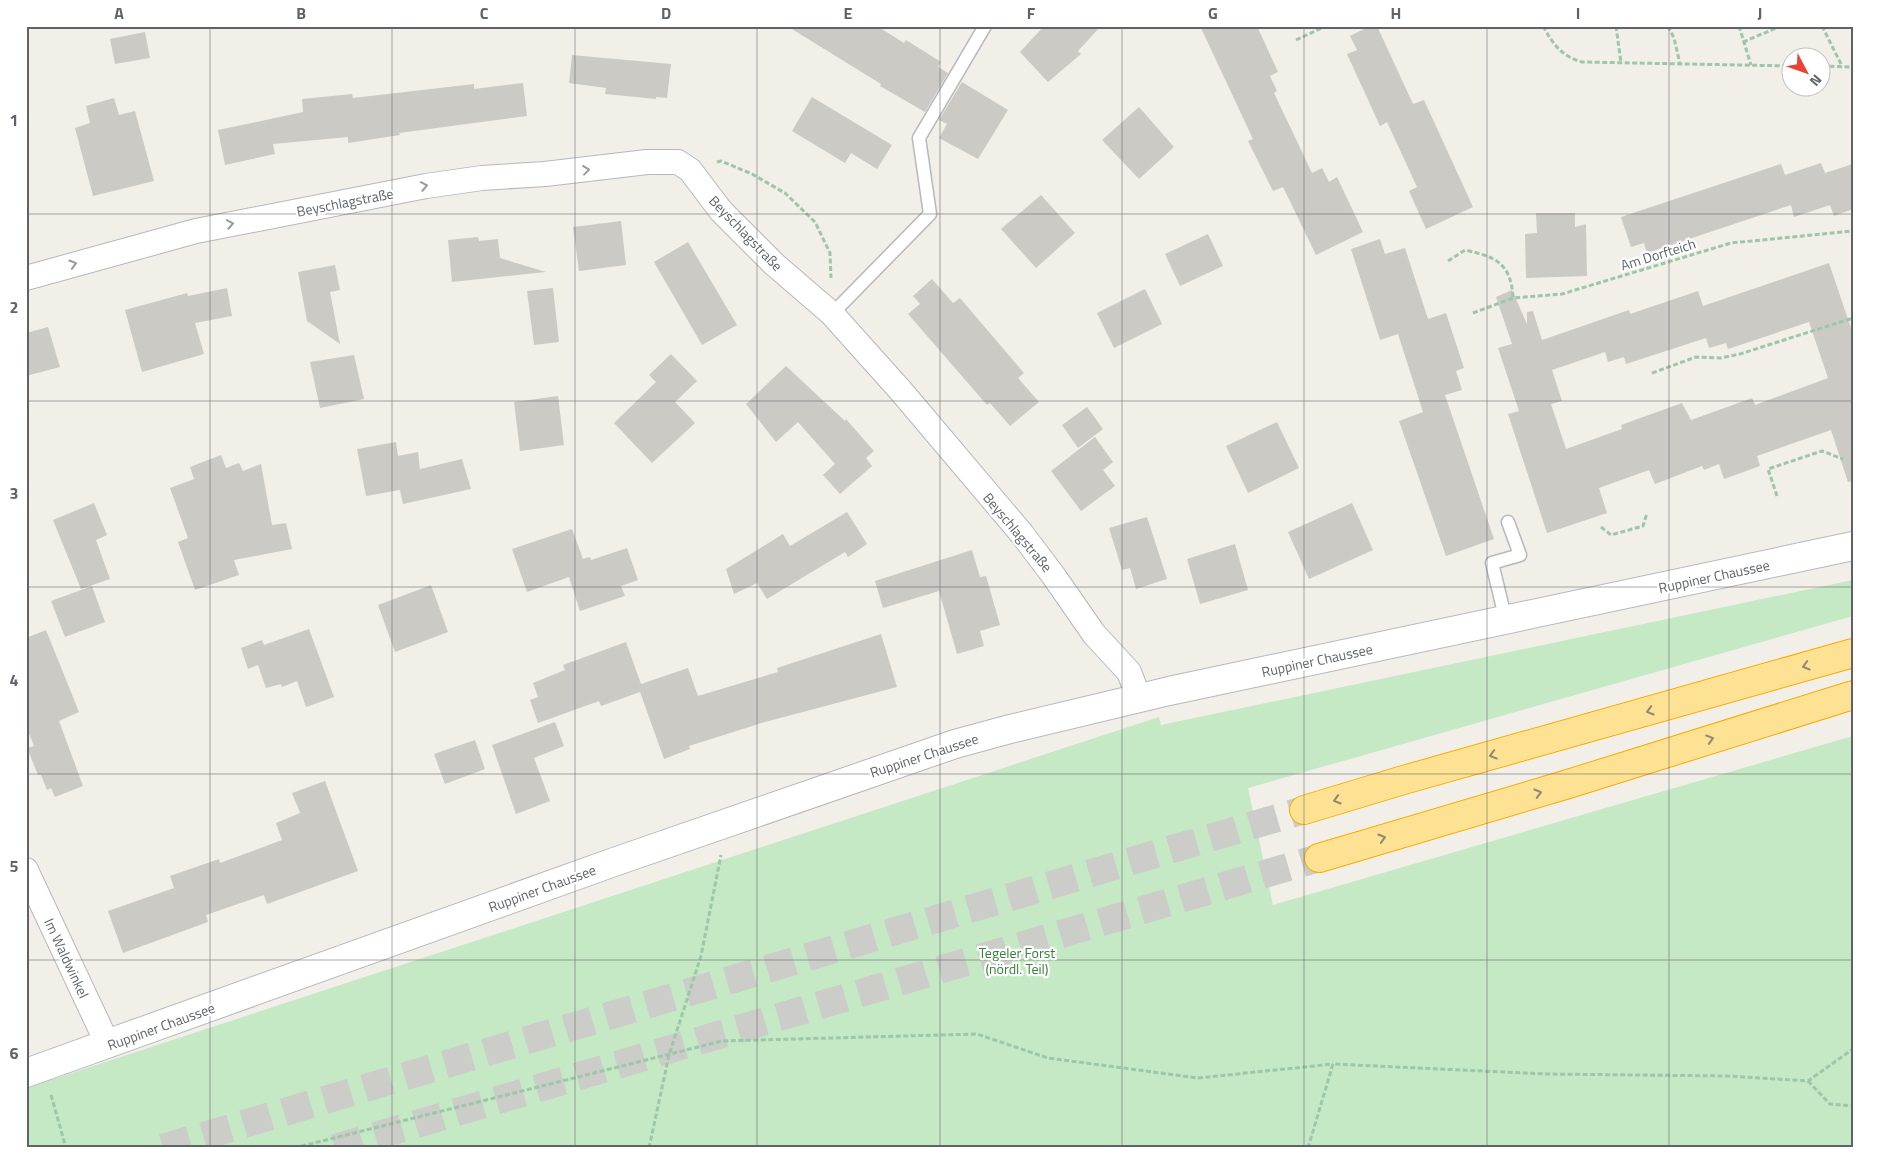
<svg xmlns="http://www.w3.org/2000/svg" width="1879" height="1174" viewBox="0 0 1879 1174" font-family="'Titillium Web',sans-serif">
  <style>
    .green { fill: #c5e8c5 }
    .building { fill: #cccac5; fill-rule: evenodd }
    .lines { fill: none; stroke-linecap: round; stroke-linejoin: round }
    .motorway-tunnel { stroke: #ccccc8; stroke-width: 28; stroke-dasharray: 28 14; stroke-linecap: butt }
    .service-casing { stroke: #b5b8bc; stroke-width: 15 }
    .minor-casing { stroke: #b5b8bc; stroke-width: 26 }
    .tertiary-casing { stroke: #b5b8bc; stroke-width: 30 }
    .motorway-casing { stroke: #f9ab00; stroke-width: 30 }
    .path { stroke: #9cc7a9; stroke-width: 3; stroke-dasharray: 5 2.5; stroke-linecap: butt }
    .service { stroke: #fff; stroke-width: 12 }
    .minor { stroke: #fff; stroke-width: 24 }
    .tertiary { stroke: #fff; stroke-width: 28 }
    .motorway { stroke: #fde293; stroke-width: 28 }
    .oneway { stroke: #979a9d }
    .oneway2 { stroke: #8e8975 }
    .grid { fill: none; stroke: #5f6368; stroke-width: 1; stroke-opacity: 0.55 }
    .labels { text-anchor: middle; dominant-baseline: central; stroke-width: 4.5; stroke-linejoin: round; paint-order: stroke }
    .street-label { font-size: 14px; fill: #5f6368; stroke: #fff }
    .park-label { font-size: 14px; fill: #348238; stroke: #fff }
    .neatline { fill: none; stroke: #5f6368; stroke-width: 2 }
    .grid-label { font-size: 16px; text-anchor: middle; font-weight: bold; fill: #5f6368 }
  </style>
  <rect width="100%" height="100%" fill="#f1efe8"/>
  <polygon class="green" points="1853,580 1853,616 1248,788 1273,905 1853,736 1853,1148 26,1148 26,1088 1159,717 1161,725"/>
  <g class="building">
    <polygon points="787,26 877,26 904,43 906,40 941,62 938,67 948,73 925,112 880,86 881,84"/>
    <polygon points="1044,26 1101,26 1078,51 1081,54 1048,82 1020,52"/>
    <polygon points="1200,26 1257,26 1278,72 1270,76 1277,91 1274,93 1312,173 1322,168 1329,182 1337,177 1363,232 1316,255 1283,187 1273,191 1248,141 1253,139"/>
    <polygon points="1370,26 1377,26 1413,104 1424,100 1473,207 1426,229 1409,191 1417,187 1387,122 1380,126 1347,54 1357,50 1350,36"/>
    <polygon points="145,32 150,58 115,64 110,39"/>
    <polygon points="572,55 671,64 667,98 656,97 656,99 605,94 606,88 569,83"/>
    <polygon points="962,82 1008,110 978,159 939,138 947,124 939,120"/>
    <polygon points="523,83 527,116 399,133 400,135 348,143 348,137 273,144 275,154 225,165 218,130 303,112 302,99 352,94 353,98 474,84 474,89"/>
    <polygon points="812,97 892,145 877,169 851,153 845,163 792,131"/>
    <polygon points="114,98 119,115 135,111 154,181 93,196 75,128 90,123 86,106"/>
    <polygon points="1139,107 1174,147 1139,179 1102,140"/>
    <polygon points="1821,163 1825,173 1853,164 1853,209 1834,216 1830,205 1794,217 1791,205 1647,253 1644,243 1631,247 1621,217 1781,164 1785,175"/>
    <polygon points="1041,195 1075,233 1036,268 1001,229"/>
    <polygon points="1536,213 1575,213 1575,227 1586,224 1587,276 1526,278 1525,234 1537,233"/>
    <polygon points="621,221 626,265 579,271 573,227"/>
    <polygon points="1208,234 1223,266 1180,286 1165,254"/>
    <polygon points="478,237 479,241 498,239 500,258 546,272 452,282 448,240"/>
    <polygon points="1380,239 1385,254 1405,248 1428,319 1446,313 1464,368 1456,371 1462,390 1445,395 1494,539 1446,556 1399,421 1423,412 1398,334 1380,340 1351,249"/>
    <polygon points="688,242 737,325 702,345 654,262"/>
    <path d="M1829,263l24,71v147l-5,1 -17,-52 -74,26 3,10 -36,13 -5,-15 -15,6 -2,-4 -47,18 -6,-14 -50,18 8,25 -60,20 -39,-119 11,-3 -21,-63 14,-4 -16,-47 16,-7 15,34v-12l6,-1 9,29 87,-30 1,4 68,-23 5,15zM1809,322l19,56 -73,27 -3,-7 -61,22 -9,-17 -61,22 1,4 -56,20 -15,-45 11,-3 -10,-31 53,-18 3,10 16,-5 2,7 80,-26 3,10 17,-5 2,6z"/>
    <polygon points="335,265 340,290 330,292 340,344 307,321 298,272"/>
    <polygon points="932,279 953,303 960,298 1024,373 1018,378 1039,402 1010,426 990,403 987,405 908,314 920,304 913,296"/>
    <polygon points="227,288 232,316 195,323 204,354 142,372 125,310 187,293 188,296"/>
    <polygon points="553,288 559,342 534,345 527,291"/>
    <polygon points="1145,289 1162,324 1114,348 1097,313"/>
    <polygon points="48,327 60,367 26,376 26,333"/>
    <polygon points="671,354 697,381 675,402 695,423 652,463 614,423 656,382 649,375"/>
    <polygon points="354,355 364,399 320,408 310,362"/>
    <polygon points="786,366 845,421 846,419 874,451 866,458 872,466 840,494 823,475 835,464 798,422 776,442 746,404"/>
    <polygon points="558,396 564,445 520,451 514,402"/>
    <polygon points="1087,407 1103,429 1078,448 1062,425"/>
    <polygon points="1277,422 1299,468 1248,493 1226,446"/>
    <polygon points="1095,437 1113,462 1103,470 1115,486 1081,511 1051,471"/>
    <polygon points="396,442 398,456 418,452 420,469 462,459 471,489 403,504 400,490 366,496 357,449"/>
    <polygon points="221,455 226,468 239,463 243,471 261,464 272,525 286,523 292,549 234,560 239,575 195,590 178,542 188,538 170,488 194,479 190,467"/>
    <polygon points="94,503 107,535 96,540 110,579 81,589 53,520"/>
    <polygon points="1352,503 1373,550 1309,579 1288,532"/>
    <polygon points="847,512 867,544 848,557 845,552 767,599 757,583 734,594 726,569 783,534 790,546"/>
    <polygon points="1147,517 1167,579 1136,589 1130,568 1122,570 1109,528"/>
    <polygon points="572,529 583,559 590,557 591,560 627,548 638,580 621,586 625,596 580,611 569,577 527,592 512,549"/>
    <polygon points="1235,544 1248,590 1200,604 1187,559"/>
    <polygon points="972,550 980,577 986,576 1000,625 980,631 984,646 957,654 939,591 883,608 875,581"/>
    <polygon points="431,585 448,632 395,652 378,605"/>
    <polygon points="92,586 105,622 65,637 51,601"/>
    <polygon points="309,629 334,697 306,707 297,681 282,687 281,684 266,688 258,665 248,669 241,648 262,640 264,645"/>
    <polygon points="46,630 79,712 59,721 83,786 55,797 51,788 47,790 41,775 38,775 27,748 34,746 26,726 26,638"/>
    <polygon points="881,634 897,687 765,722 689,746 690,749 664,759 640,692 601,706 599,701 538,723 530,700 538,697 533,683 565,670 563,665 626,642 641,684 688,668 698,696 778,672 777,668"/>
    <polygon points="555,722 564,746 534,758 550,801 516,814 492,745"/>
    <polygon points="475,740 485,769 445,784 434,754"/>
    <polygon points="325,781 358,871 267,904 264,895 206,915 208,922 123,953 108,911 174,888 170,876 219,859 220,863 282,840 276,823 300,813 292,793"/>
  </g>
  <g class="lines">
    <g class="motorway-tunnel">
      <polyline points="163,1148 1304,810"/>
      <polyline points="335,1148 1319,858"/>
    </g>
    <defs>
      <g id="service">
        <polyline points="832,314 930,214 919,138 985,26"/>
        <polyline points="1506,621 1492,563 1520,555 1508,522"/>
      </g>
      <g id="minor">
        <polyline points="26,278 196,231 426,186 482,178 545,174 647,162 678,162 690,170 721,211 774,264 832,314 901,391 1022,534 1053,575 1094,634 1129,672 1139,698"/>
        <polyline points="26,870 108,1045"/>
      </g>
      <polyline id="tertiary" points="26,1073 614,862 955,744 1010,729 1169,691 1853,546"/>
      <g id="motorway">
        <polyline points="1304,810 1400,781 1853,653"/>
        <polyline points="1319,858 1565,785 1853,695"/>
      </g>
    </defs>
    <use href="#service" class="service-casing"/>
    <use href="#minor" class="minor-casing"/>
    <use href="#tertiary" class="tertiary-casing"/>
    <use href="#motorway" class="motorway-casing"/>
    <g class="path">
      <path d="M1543,26c10,18 18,30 39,36l210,4"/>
      <polyline points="1616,26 1621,63"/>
      <polyline points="1668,26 1674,38 1680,64"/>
      <polyline points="1739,26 1751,65"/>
      <polyline points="1822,26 1842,66"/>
      <polyline points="1296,40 1326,26"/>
      <polyline points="1743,42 1781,26"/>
      <polyline points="1822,66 1853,67"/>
      <polyline points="717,162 721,161 752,174 785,193 815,222 830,253 831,278"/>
      <path d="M1448,261l17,-11c31,7 46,13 48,48"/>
      <polyline points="1473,313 1513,298 1562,294 1731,243 1853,231"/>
      <polyline points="1652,373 1696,357 1720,358 1740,354 1853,318"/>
      <polyline points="1777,496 1768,469 1822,451 1843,459"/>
      <polyline points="1601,527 1611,535 1643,526 1647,513"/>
      <polyline points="1808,1081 1830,1104 1853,1106"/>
      <polyline points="51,1095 66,1148"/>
      <polyline points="294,1148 722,1041 977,1034 1048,1058 1198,1078 1333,1064"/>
      <polyline points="649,1148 669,1055 701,956 721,855"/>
      <polyline points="1308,1148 1333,1064 1546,1074 1728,1076 1808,1081 1853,1049"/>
    </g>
    <use href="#service" class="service"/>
    <use href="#minor" class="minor"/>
    <use href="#tertiary" class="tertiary"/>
    <use href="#motorway" class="motorway"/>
  </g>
  <defs><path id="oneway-chevron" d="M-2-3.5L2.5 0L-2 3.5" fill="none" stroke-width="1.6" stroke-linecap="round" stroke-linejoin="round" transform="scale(1.25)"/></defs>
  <g class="oneway">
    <use href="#oneway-chevron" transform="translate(586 170) rotate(-7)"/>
    <use href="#oneway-chevron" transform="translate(424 186) rotate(-11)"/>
    <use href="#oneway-chevron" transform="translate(230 224) rotate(-11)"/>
    <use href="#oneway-chevron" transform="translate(73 264) rotate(-17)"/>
  </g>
  <g class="oneway2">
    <use href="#oneway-chevron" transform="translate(1806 666) rotate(164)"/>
    <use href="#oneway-chevron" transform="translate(1650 711) rotate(164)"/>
    <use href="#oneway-chevron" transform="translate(1710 739) rotate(-17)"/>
    <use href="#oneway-chevron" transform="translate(1493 755) rotate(164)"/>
    <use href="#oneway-chevron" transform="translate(1538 793) rotate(-16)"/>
    <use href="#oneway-chevron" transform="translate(1337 800) rotate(163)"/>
    <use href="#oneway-chevron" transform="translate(1382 838) rotate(-17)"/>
  </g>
  <path class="grid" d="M210,26v1122M392,26v1122M575,26v1122M757,26v1122M940,26v1122M1122,26v1122M1304,26v1122M1487,26v1122M1669,26v1122M26,214h1827M26,401h1827M26,587h1827M26,774h1827M26,960h1827"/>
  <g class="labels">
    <g class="street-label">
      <text transform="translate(345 202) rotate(-11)">Beyschlagstraße</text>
      <text transform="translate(746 233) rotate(46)">Beyschlagstraße</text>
      <text transform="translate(1658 254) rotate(-17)">Am Dorfteich</text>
      <text transform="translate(1018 532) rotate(50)">Beyschlagstraße</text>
      <text transform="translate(1714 576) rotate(-12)">Ruppiner Chaussee</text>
      <text transform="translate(1317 660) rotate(-12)">Ruppiner Chaussee</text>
      <text transform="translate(924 755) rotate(-18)">Ruppiner Chaussee</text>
      <text transform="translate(542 888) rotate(-20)">Ruppiner Chaussee</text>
      <text transform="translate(67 958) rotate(65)">Im Waldwinkel</text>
      <text transform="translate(161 1026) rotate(-20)">Ruppiner Chaussee</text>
    </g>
    <g class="park-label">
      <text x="1017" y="952">Tegeler Forst<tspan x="1017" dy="16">(nördl. Teil)</tspan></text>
    </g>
  </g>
  <rect width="1879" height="1174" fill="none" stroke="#ffffff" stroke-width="55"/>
  <g transform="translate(1806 72) rotate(131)"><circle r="24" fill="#ffffff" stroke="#bfc1c3"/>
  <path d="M0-4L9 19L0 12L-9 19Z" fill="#ea4335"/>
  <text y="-8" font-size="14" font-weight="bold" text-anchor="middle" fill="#5f6368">N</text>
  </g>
  <rect x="28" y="28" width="1824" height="1118" class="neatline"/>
  <g class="grid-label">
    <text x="119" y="19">A</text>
    <text x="301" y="19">B</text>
    <text x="484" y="19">C</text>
    <text x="666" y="19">D</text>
    <text x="848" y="19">E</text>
    <text x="1031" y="19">F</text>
    <text x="1213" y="19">G</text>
    <text x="1396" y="19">H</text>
    <text x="1578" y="19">I</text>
    <text x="1760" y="19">J</text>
    <text x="14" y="126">1</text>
    <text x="14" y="313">2</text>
    <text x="14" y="499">3</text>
    <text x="14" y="686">4</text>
    <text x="14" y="872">5</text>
    <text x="14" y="1059">6</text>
  </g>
</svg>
